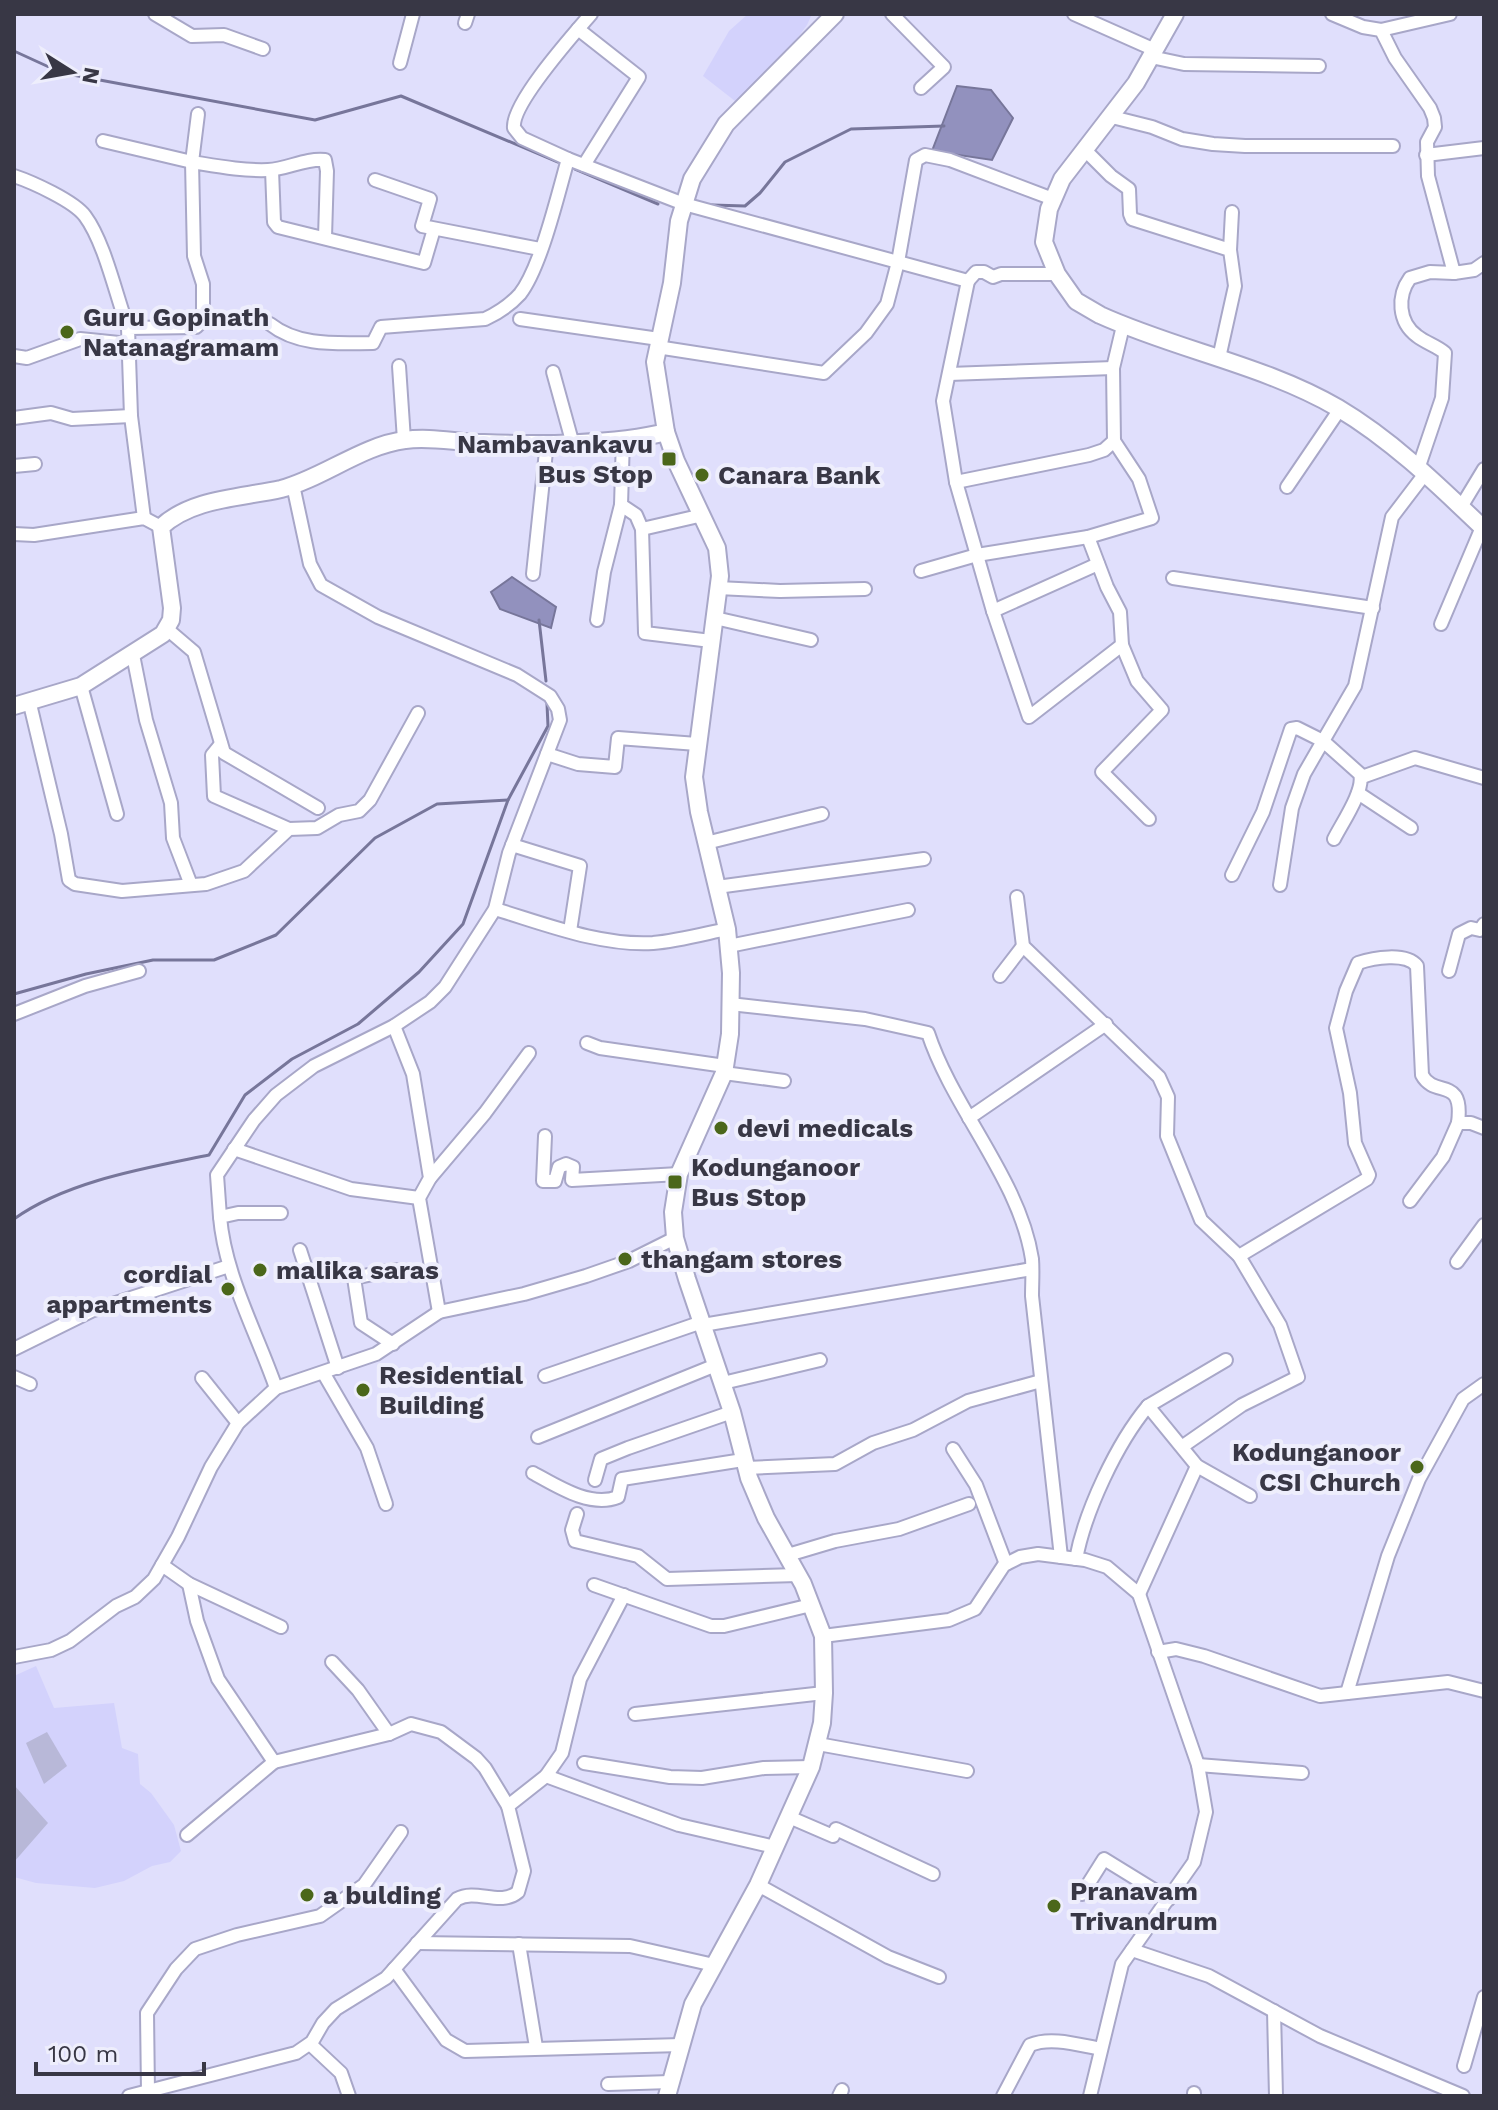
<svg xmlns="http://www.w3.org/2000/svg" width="1498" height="2110" viewBox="0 0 1498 2110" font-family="'Work Sans',sans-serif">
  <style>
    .built { fill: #d3d2fc }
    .green { fill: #b8b8d8 }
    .water { fill: #9291be; stroke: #77769a; stroke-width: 2 }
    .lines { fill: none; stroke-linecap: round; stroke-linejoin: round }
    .stream { stroke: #77769a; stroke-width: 3 }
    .street-casing { stroke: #a8a7c8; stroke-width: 16 }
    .secondary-casing { stroke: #a8a7c8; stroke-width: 20 }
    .street { stroke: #fff; stroke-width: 12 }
    .secondary { stroke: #fff; stroke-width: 16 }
    .poi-dot { fill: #4b671a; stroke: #eeeefc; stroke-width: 3 }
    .labels { text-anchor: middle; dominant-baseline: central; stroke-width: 8; stroke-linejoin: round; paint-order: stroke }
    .poi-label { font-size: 26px; font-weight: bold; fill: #383745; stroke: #eeeefc; text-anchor: start }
  </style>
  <rect width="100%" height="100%" fill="#e0dffc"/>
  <g class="built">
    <polygon points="748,14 812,14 807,25 783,58 735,101 703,76 729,31"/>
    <polygon points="36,1666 54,1708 114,1703 122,1748 138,1754 140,1784 151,1793 174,1825 181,1851 170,1862 152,1866 124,1881 95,1888 36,1883 14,1877 14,1676"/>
  </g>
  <g class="green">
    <polygon points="47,1732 67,1766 44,1784 26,1743"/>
    <polygon points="14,1785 48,1823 14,1862"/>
  </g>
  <g class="water">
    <polygon points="957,86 991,90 1013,118 992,160 932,151"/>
    <polygon points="512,577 556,607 551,628 500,609 491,592"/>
  </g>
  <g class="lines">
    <g class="stream">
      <polyline points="14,51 62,73 315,120 401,96 558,162"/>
      <polyline points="575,169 658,204"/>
      <polyline points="712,205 745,206 760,193 785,162 851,129 944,126"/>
      <polyline points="539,620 546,681"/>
      <polyline points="14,994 86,974 153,960 214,960 276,935 375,838 437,804 508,800"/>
      <path d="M14,1219c53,-38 132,-51 195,-64l36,-60 47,-36 66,-35 61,-52 44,-48 45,-124 40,-74 -1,-22"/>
    </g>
    <defs>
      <g id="street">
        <polyline points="155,14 192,36 224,35 263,49"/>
        <path d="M591,14c-18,21 -80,90 -77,114l8,10 46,21 116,45 284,77 8,-9h8l9,5 8,-3h56"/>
        <polyline points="892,14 944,67 921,88"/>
        <polyline points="1074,14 1155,50"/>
        <polyline points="1332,14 1363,27 1381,30 1395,58 1430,108 1434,118 1435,127 1427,142 1428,176 1454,273 1474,270 1484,263"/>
        <polyline points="465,23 468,14"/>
        <polyline points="578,29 639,77 584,165"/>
        <polyline points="1381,30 1450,14"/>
        <polyline points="1151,57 1184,64 1319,66"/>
        <polyline points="400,63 413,14"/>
        <polyline points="1112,117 1152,127 1182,139 1213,144 1245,146 1393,146"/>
        <polyline points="103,141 192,162 198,114"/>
        <polyline points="1085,150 1111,176 1129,189 1130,214 1132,219 1230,250 1235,286 1219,358"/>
        <polyline points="1426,155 1484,148"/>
        <polyline points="272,170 274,222 278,227 424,263 434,229"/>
        <path d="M14,176c18,6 60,25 71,40 20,27 31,80 43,112"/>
        <polyline points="375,180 430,199 422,226 540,249"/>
        <polyline points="1230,250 1232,212"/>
        <polyline points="968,281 943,401 956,482 993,611 1029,717 1122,645"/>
        <polyline points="520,319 659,339"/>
        <path d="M270,324c29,23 68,19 103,19l8,-16 104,-8c13,-6 25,-14 35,-25 21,-27 38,-100 48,-135"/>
        <polyline points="657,347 824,373 866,333 887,304 898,262 916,160 925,155 950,160 1053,199"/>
        <polyline points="14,356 27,358 80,339 129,344"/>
        <polyline points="399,366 404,440"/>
        <polyline points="553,372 572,441"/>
        <polyline points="949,374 1113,368"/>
        <polyline points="14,418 51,413 72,419 131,416"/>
        <polyline points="623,438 621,505 636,515 642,529 645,633 711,641"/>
        <polyline points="14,466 35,464"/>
        <path d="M1418,469l24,-71 3,-45c-8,-7 -19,-10 -28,-17 -19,-14 -20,-40 -7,-58l20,-6 24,1"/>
        <polyline points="956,482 1089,455 1104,450 1114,441"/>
        <polyline points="1287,487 1340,409"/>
        <polyline points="1461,507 1484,469"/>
        <path d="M144,518l-13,-102 -3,-88 68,-1 7,-7v-36l-9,-28 -2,-94c25,4 51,9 76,8 20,-1 37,-12 57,-10l2,11 -2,66"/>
        <polyline points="642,529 703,515"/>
        <polyline points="14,534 34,535 144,518 161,527"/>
        <polyline points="1088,537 1107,587 1120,612 1122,645 1137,681 1162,710 1102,772 1149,819"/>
        <polyline points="921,571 977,555 1088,537 1152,518 1139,479 1114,441 1113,368 1123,326"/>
        <polyline points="533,574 547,442"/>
        <polyline points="1173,578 1373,608"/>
        <polyline points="718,588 780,591 865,589"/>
        <polyline points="993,611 1098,564"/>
        <polyline points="715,618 811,640"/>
        <polyline points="597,620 604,572 621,505"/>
        <polyline points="1441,624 1482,527"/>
        <polyline points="167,629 194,652 224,753 318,808"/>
        <polyline points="133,655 146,720 171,803 173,838 191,885"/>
        <polyline points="81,686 117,814"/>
        <polyline points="29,700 61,834 69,880 75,884 122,891 206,884 244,871 289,829 317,828 339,815 359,811 370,800 418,713"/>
        <polyline points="221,744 212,755 214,796 289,829"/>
        <polyline points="547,754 578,764 615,767 618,738 697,744"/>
        <polyline points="1362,777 1415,758 1484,778"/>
        <polyline points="1358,793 1411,828"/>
        <polyline points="706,843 822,814"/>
        <polyline points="512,845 580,866 570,931"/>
        <polyline points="1232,875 1263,812 1291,729 1297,728 1323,741 1355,686 1392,517 1424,475"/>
        <path d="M1280,885l12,-77 12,-34 19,-33 37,33c5,16 -18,49 -26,65"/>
        <polyline points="717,887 924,859"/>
        <path d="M1017,897l6,49 136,131 9,20 -1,39 34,84 38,36 128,-77 2,-4 -14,-32 -5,-50 -14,-65 10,-37 12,-28c15,-5 48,-11 59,3l5,109c13,24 42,0 36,48"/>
        <path d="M495,909c50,15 105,37 158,34 24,-2 50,-9 74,-14"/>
        <polyline points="729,946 908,910"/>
        <polyline points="1449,971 1459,934 1471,928 1480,930 1484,924"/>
        <polyline points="1000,976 1023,946"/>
        <path d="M730,1004l135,15 63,14c25,76 92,147 104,226 1,12 0,25 0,37l29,261"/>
        <polyline points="14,1014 85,986 139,971"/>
        <polyline points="394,1026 413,1074 430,1178 419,1198 439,1312"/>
        <polyline points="587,1043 600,1048 725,1066"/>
        <polyline points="724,1073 784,1081"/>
        <polyline points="969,1118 1106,1024"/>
        <polyline points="545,1136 543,1181 555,1181 559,1167 566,1164 573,1167 572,1180 679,1174"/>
        <polyline points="234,1149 351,1189 419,1198"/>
        <polyline points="430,1178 485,1113 529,1053"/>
        <polyline points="1410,1201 1443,1157 1458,1123 1471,1123 1484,1128"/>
        <polyline points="220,1217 217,1175 254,1120 276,1095 314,1066 394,1026 430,1002 445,987 495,909 509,853 560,720 558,709 550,696 517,675 378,617 321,585 310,564 293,485"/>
        <polyline points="300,1250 338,1368"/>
        <polyline points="1457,1262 1484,1225"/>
        <polyline points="703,1325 1032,1269"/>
        <polyline points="393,1344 361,1323 354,1278 392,1270 430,1272"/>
        <polyline points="14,1349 91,1311 229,1266"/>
        <polyline points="1226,1360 1148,1406 1197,1466 1250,1496"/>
        <polyline points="324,1374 367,1448 386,1504"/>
        <polyline points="545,1376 702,1322"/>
        <polyline points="14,1377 30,1384"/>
        <polyline points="202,1378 238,1423"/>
        <polyline points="723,1383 820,1360"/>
        <path d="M276,1388c-19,-55 -51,-112 -56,-171l18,-4h43"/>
        <polyline points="538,1437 716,1365"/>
        <polyline points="1183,1446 1242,1405 1298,1377 1280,1325 1239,1256"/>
        <polyline points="953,1449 976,1485 1006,1564"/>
        <polyline points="746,1468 835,1464 873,1443 913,1430 968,1401 1041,1381"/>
        <path d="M533,1473c24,13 57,35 85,24l4,-18 121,-19"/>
        <polyline points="595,1480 601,1459 628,1448 732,1412"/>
        <polyline points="577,1514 572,1530 575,1541 638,1556 667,1579 798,1575"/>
        <polyline points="788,1555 835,1541 899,1529 969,1504"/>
        <path d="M1076,1559c9,-48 41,-116 72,-153"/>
        <polyline points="162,1565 189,1584 281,1627"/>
        <polyline points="594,1585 711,1626 724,1626 811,1605"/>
        <polyline points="823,1636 949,1620 975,1609 1004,1565 1020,1557 1038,1554 1085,1560 1107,1567 1139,1594 1197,1466"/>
        <polyline points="1158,1652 1176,1649 1204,1656 1320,1696 1448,1682 1484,1691"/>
        <polyline points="14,1657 51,1650 70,1641 116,1606 135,1597 154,1579 178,1537 211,1467 238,1423 276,1388 376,1354 439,1312 524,1294 586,1276 629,1261 675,1238"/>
        <polyline points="332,1662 358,1690 389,1734"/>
        <polyline points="1347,1693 1388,1556 1419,1479 1463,1399 1484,1384"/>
        <polyline points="635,1714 824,1693"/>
        <polyline points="818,1744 967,1771"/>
        <polyline points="274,1762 389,1734 411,1724 441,1732 476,1758 485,1768 508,1806"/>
        <polyline points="584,1763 670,1777 702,1778 764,1768 811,1767"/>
        <polyline points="1198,1765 1302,1773"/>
        <polyline points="546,1776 679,1825 775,1847"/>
        <polyline points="789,1817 833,1836 836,1829 933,1874"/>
        <polyline points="187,1835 274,1762 218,1679 197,1621 189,1584"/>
        <polyline points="758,1885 888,1957 939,1977"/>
        <polyline points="1082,1894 1104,1859 1169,1899"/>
        <polyline points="417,1943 630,1946 714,1965"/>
        <polyline points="519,1944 536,2047"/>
        <polyline points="1132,1950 1209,1976 1320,2036 1463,2096"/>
        <polyline points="394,1969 446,2040 465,2051 681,2045"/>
        <polyline points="1274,2011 1276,2096"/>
        <polyline points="310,2044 341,2073 349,2096"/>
        <polyline points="1464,2066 1484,1997"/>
        <polyline points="608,2084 670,2082"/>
        <polyline points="148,2092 147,2013 176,1969 195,1949 237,1935 320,1916 364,1885 401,1832"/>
        <path d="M129,2096l167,-43 16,-11 11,-19 13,-14 50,-31 71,-79c19,-11 43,8 61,-7l6,-21 -16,-65 38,-30 16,-23 18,-74 44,-84"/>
        <polyline points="839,2096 842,2090"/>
        <path d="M1003,2096l27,-51c21,-9 49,0 71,4"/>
        <polyline points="1090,2096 1122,1964 1194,1862 1206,1812 1198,1765 1139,1594"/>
        <polyline points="1194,2096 1194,2093"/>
      </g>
      <g id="secondary">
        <path d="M1175,14l-39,69 -74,96 -13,30 -5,33 13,32 19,27 24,14c77,35 164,50 238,93 54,32 101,78 146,121"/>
        <polyline points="666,432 676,461 717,548 720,576 694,777 699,812 727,929 731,973 730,1034 724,1073 679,1174 673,1212 675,1238 687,1279 732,1412 749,1478 766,1518 803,1584 823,1636 824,1693 822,1723 811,1767 758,1885 693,2004 667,2096"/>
        <path d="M14,706l67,-20 82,-52 8,-14 1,-12 -11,-81c31,-29 80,-29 120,-38 40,-10 82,-44 124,-49 26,-4 53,3 79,3 51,2 133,2 182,-11l-11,-70 17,-79 7,-62 13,-42 34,-55 109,-110"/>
      </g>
    </defs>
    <use href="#street" class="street-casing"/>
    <use href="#secondary" class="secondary-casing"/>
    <use href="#street" class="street"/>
    <use href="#secondary" class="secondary"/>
  </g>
  <g class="poi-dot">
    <circle cx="67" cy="332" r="8"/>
    <rect x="661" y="451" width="16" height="16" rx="4"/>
    <circle cx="702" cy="475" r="8"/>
    <circle cx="721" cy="1128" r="8"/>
    <rect x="667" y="1174" width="16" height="16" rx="4"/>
    <circle cx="625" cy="1259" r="8"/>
    <circle cx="260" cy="1270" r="8"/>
    <circle cx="228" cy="1289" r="8"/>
    <circle cx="363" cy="1390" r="8"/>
    <circle cx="1417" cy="1467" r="8"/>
    <circle cx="307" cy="1895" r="8"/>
    <circle cx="1054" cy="1906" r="8"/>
  </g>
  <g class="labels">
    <g class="poi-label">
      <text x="83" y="317">Guru Gopinath<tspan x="83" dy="30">Natanagramam</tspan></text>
      <text x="653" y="444" text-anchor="end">Nambavankavu<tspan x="653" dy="30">Bus Stop</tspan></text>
      <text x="718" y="475">Canara Bank</text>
      <text x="737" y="1128">devi medicals</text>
      <text x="691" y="1167">Kodunganoor<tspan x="691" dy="30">Bus Stop</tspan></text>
      <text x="641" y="1259">thangam stores</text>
      <text x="276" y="1270">malika saras</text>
      <text x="212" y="1274" text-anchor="end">cordial<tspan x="212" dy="30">appartments</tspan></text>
      <text x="379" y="1375">Residential<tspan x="379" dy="30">Building</tspan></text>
      <text x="1401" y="1452" text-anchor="end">Kodunganoor<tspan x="1401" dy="30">CSI Church</tspan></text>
      <text x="1070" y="1891">Pranavam<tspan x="1070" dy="30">Trivandrum</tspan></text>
      <text x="323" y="1895">a bulding</text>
    </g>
  </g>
  <rect width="1498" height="2110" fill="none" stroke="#383745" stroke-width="32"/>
  <g transform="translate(72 72) rotate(101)" stroke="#eeeefc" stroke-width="6" paint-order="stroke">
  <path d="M0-6L14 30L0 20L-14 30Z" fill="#383745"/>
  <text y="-12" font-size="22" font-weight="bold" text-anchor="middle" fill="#383745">N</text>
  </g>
  <path d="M36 2062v12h168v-12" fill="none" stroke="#383745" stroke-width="4"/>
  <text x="48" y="2062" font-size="24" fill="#383745" stroke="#eeeefc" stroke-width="6" paint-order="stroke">100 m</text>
</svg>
